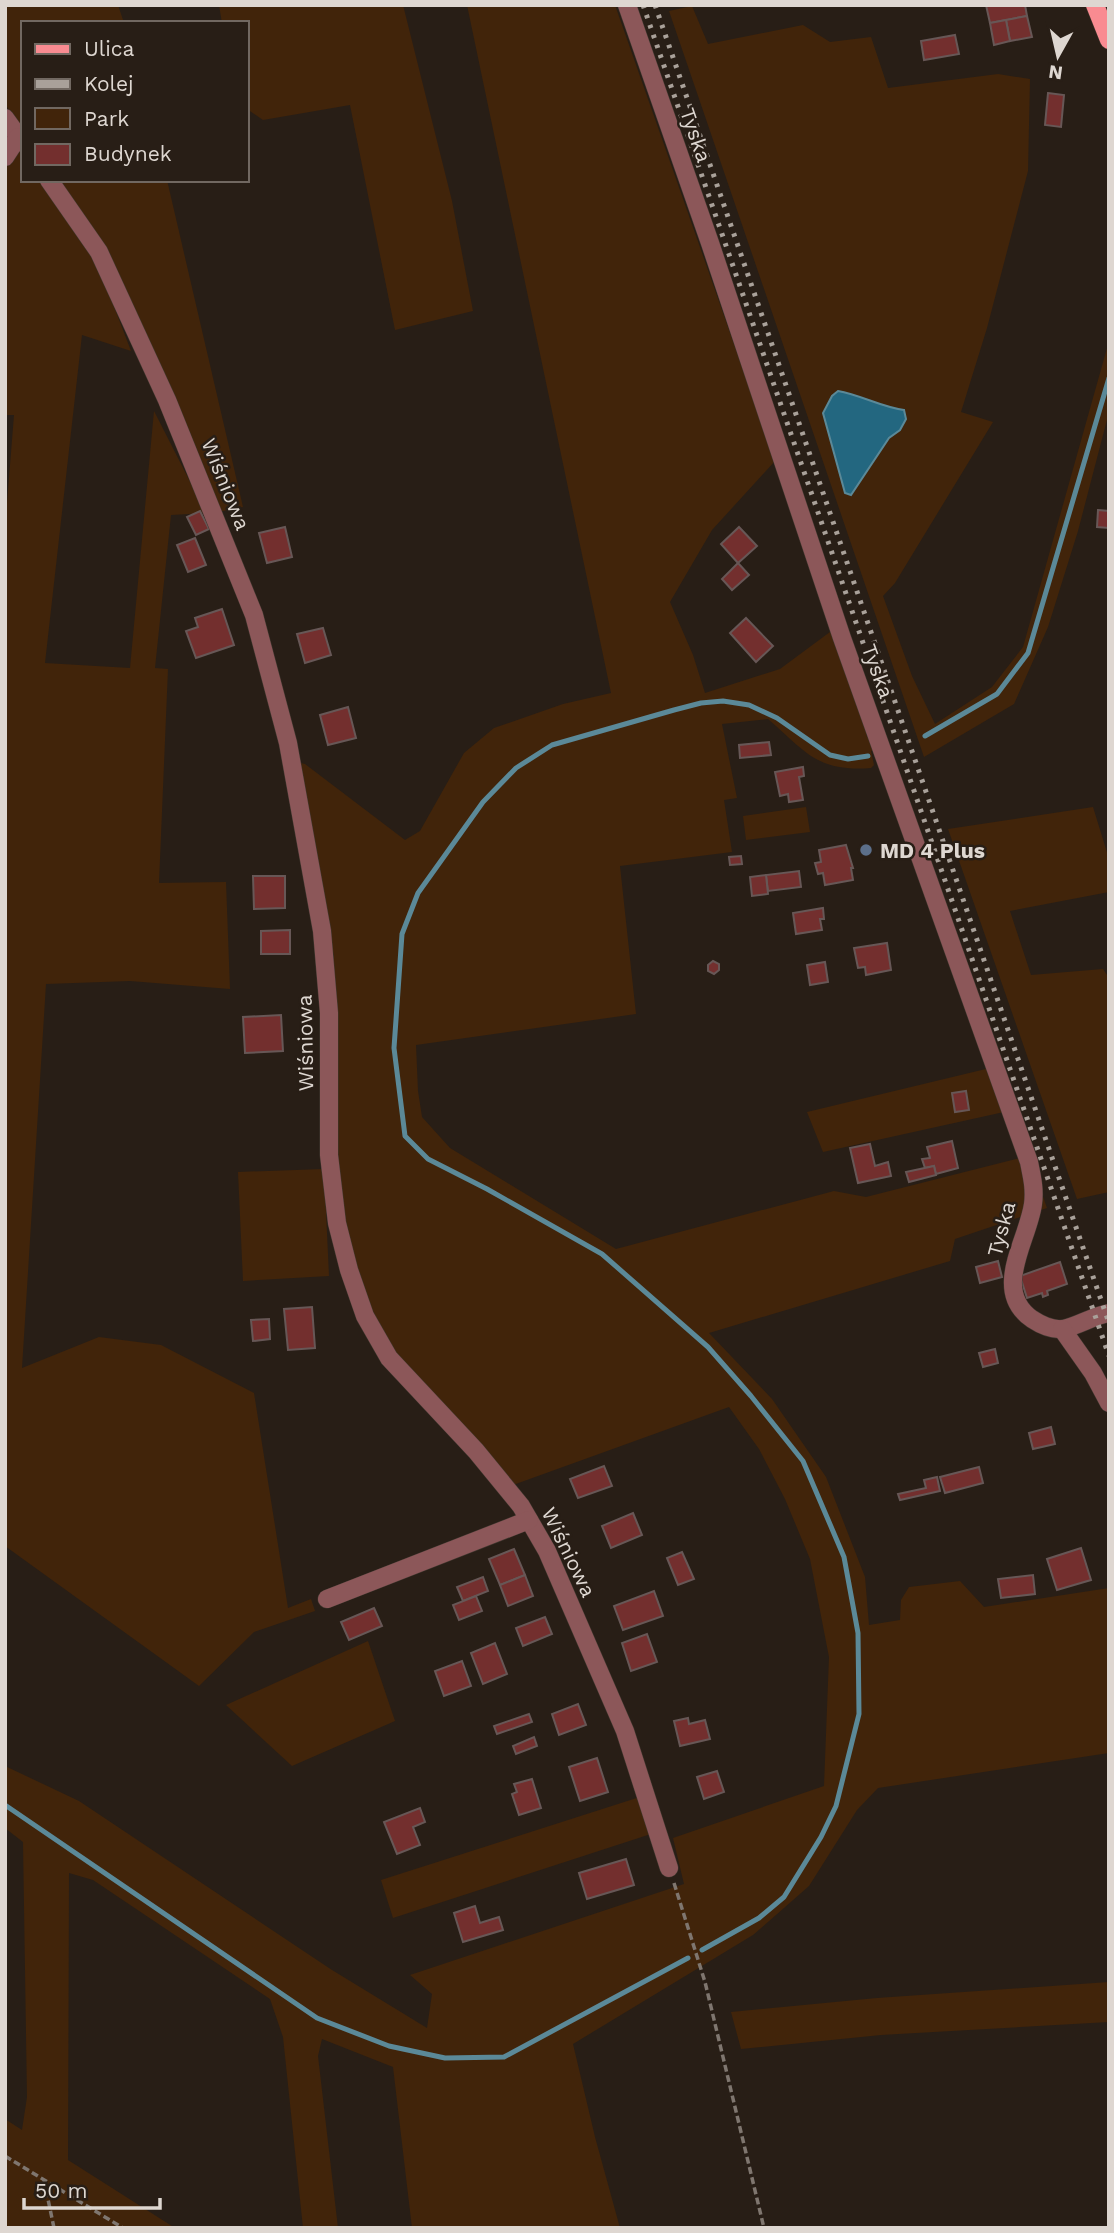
<svg xmlns="http://www.w3.org/2000/svg" width="1114" height="2233" viewBox="0 0 1114 2233" font-family="'Work Sans',sans-serif">
  <style>
    .green { fill: #41240a }
    .water { fill: #236780; stroke: #5b8998; stroke-width: 2 }
    .lines { fill: none; stroke-linecap: round; stroke-linejoin: round }
    .stream { stroke: #5b8998; stroke-width: 5 }
    .building { fill: #732f2e; stroke: #675756; stroke-width: 2 }
    .minor-casing { stroke: #413830; stroke-width: 19 }
    .major-casing { stroke: #413830; stroke-width: 19 }
    .path { stroke: #7f766f; stroke-width: 3.5; stroke-dasharray: 7 3.5; stroke-linecap: butt }
    .minor { stroke: #8c5759; stroke-width: 18 }
    .major { stroke: #f98b91; stroke-width: 18 }
    .rail { stroke: #a9a19a; stroke-width: 5; stroke-dasharray: 3.5 7; stroke-linecap: butt }
    .service-dot { fill: #5c6f8a; stroke: #281e16; stroke-width: 2.5 }
    .labels { text-anchor: middle; dominant-baseline: central; stroke-width: 5; stroke-linejoin: round; paint-order: stroke }
    .street-label { font-size: 21px; fill: #ded7d1; stroke: #281e16 }
    .poi-label { font-size: 21px; font-weight: bold; fill: #ded7d1; stroke: #281e16; text-anchor: start }
  </style>
  <rect width="100%" height="100%" fill="#281e16"/>
  <g class="green">
    <polygon points="5,5 118,5 124,23 23,23 23,130 5,104"/>
    <polygon points="219,5 403,5 452,201 473,311 395,330 350,105 263,120 247,109 247,23 222,23"/>
    <path d="M467,5h148l160,456 -63,69 -42,72 23,53 12,38 75,-24 54,-40 30,91 3,17 6,4 2,8 -4,2 3,14 -3,3c-54,4 -65,-16 -103,-49l-46,5 15,74 -13,2 8,52 -112,14 16,148 -220,31 2,46 4,26 28,31 166,101 218,-58 32,6 154,-39 10,1 17,49 -92,31 -5,22 -241,72 63,66 54,78 39,100 4,48 31,-5 1,-20 8,-13 51,-6 24,26 125,-19v165l-231,35 -21,22 -48,76 -56,49 -180,109 22,93 25,91h-208l-19,-161 -71,-28 -4,17 20,172h-35l-20,-191 -13,-38 -177,-119 -24,-7 -1,287 107,68h-170v-109l17,11 5,-33 -4,-255 -18,-14v-62l74,35 253,169 95,58 5,-34 -22,-19 274,-91 -11,-46 151,-52 5,-129 -19,-98 -25,-60 -26,-50 -30,-42 -216,78 -124,-138 -35,-73 -18,-87 -2,-229 -17,-102 -21,-94 9,2 100,76 15,-9 44,-78 30,-25 69,-24 48,-11z"/>
    <polygon points="692,6 708,44 803,25 830,42 871,37 888,88 998,74 1030,79 1028,171 987,328 961,412 993,422 895,583 883,596 912,676 935,724 992,687 1023,647 1109,341 1109,412 1078,531 1048,627 1014,704 924,757 669,11"/>
    <polygon points="18,147 23,154 23,180 42,180 92,249 131,351 82,335 45,663 130,668 154,411 206,513 171,515 155,668 168,669 159,883 226,882 230,989 130,981 46,984 22,1368 99,1337 161,1345 254,1393 288,1608 311,1599 315,1611 254,1632 199,1686 5,1546 5,528 14,415 5,415 5,168"/>
    <polygon points="57,180 167,180 243,507 218,512"/>
    <polygon points="806,807 810,832 746,840 743,816"/>
    <polygon points="1093,807 1109,859 1109,892 1010,911 1031,975 1103,969 1109,978 1109,1192 1077,1199 948,829"/>
    <polygon points="990,1068 1004,1112 823,1152 807,1112"/>
    <polygon points="324,1169 329,1276 243,1281 238,1172"/>
    <polygon points="368,1641 395,1721 292,1766 226,1705"/>
    <polygon points="643,1796 654,1833 393,1918 381,1880"/>
    <polygon points="1109,1982 1109,2022 881,2035 741,2049 731,2012 877,1998"/>
  </g>
  <path class="water" d="M838,391c23,4 43,16 66,19l2,9 -6,11 -11,8 -38,57 -6,-2 -22,-80 9,-17z"/>
  <g class="lines">
    <g class="stream">
      <polyline points="925,736 997,694 1028,653 1109,378"/>
      <polyline points="5,1805 317,2018 389,2046 445,2058 504,2057 688,1958"/>
      <polyline points="702,1950 759,1918 784,1897 821,1837 836,1806 859,1714 858,1633 844,1557 803,1461 751,1396 708,1347 602,1254 487,1189 428,1159 405,1136 394,1048 402,934 418,893 483,802 516,768 552,745 674,710 701,703 723,701 749,705 777,718 830,755 848,759 868,756"/>
    </g>
  </g>
  <g class="building">
    <polygon points="986,5 1025,5 1027,16 990,23"/>
    <polygon points="1027,16 1032,37 1010,41 1006,20"/>
    <polygon points="1006,20 1010,41 994,45 990,23"/>
    <polygon points="955,35 959,54 924,60 921,41"/>
    <polygon points="1048,93 1064,95 1061,127 1045,125"/>
    <polygon points="1098,510 1109,511 1109,528 1097,527"/>
    <polygon points="200,511 209,529 196,535 187,517"/>
    <polygon points="285,527 292,557 267,563 259,533"/>
    <polygon points="739,527 757,546 738,563 721,544"/>
    <polygon points="195,538 206,565 188,572 177,545"/>
    <polygon points="738,563 749,575 732,590 722,579"/>
    <polygon points="222,609 234,645 196,658 186,631 198,627 195,618"/>
    <polygon points="746,618 773,646 756,662 730,633"/>
    <polygon points="323,628 331,655 305,663 297,634"/>
    <polygon points="348,707 356,738 328,745 320,715"/>
    <polygon points="769,742 771,755 740,758 739,745"/>
    <polygon points="803,767 804,776 799,777 803,800 789,802 788,794 780,796 775,772"/>
    <polygon points="846,845 853,868 851,868 853,880 825,885 823,873 818,874 815,863 821,862 819,850"/>
    <polygon points="741,856 742,864 730,865 729,857"/>
    <polygon points="799,871 801,887 768,891 766,875"/>
    <polygon points="766,875 768,894 752,896 750,877"/>
    <polygon points="253,876 285,876 285,908 254,909"/>
    <polygon points="823,908 824,919 820,919 822,930 796,934 793,913"/>
    <polygon points="290,930 290,954 261,954 261,931"/>
    <polygon points="887,943 891,970 866,975 865,967 858,968 854,948"/>
    <polygon points="713,961 719,964 719,970 714,974 708,971 708,965"/>
    <polygon points="825,962 828,982 810,985 807,965"/>
    <polygon points="281,1015 283,1051 245,1053 243,1017"/>
    <polygon points="966,1091 969,1110 955,1112 952,1093"/>
    <polygon points="952,1141 958,1168 936,1174 934,1166 925,1168 922,1159 930,1158 927,1147"/>
    <polygon points="870,1144 875,1166 888,1162 891,1176 858,1183 850,1148"/>
    <polygon points="934,1166 936,1175 909,1182 906,1172"/>
    <polygon points="998,1261 1002,1277 980,1283 976,1267"/>
    <polygon points="1060,1262 1067,1284 1047,1291 1048,1295 1043,1297 1042,1293 1027,1298 1020,1276"/>
    <polygon points="312,1307 315,1348 288,1350 284,1309"/>
    <polygon points="269,1319 270,1339 253,1341 251,1320"/>
    <polygon points="995,1349 998,1363 983,1367 979,1353"/>
    <polygon points="1051,1427 1055,1444 1033,1449 1029,1433"/>
    <polygon points="604,1466 612,1486 578,1498 570,1479"/>
    <polygon points="979,1467 983,1483 945,1493 940,1477"/>
    <polygon points="937,1477 940,1491 900,1500 898,1494 926,1488 924,1480"/>
    <polygon points="633,1513 642,1535 611,1548 602,1526"/>
    <polygon points="1081,1548 1091,1580 1057,1590 1047,1559"/>
    <polygon points="514,1549 525,1575 500,1585 489,1559"/>
    <polygon points="682,1552 694,1579 678,1585 667,1558"/>
    <polygon points="525,1575 533,1596 508,1606 500,1585"/>
    <polygon points="1033,1575 1035,1594 1001,1598 998,1579"/>
    <polygon points="483,1577 488,1591 463,1601 457,1587"/>
    <polygon points="654,1591 663,1616 623,1630 614,1606"/>
    <polygon points="476,1596 482,1611 459,1620 453,1605"/>
    <polygon points="374,1608 382,1626 349,1640 341,1622"/>
    <polygon points="545,1617 552,1634 523,1646 516,1628"/>
    <polygon points="647,1634 657,1662 631,1671 622,1643"/>
    <polygon points="495,1643 507,1674 483,1684 471,1653"/>
    <polygon points="462,1661 471,1686 444,1696 435,1671"/>
    <polygon points="578,1704 586,1725 559,1735 552,1714"/>
    <polygon points="529,1714 532,1722 497,1734 494,1726"/>
    <polygon points="688,1718 689,1724 705,1720 710,1739 680,1746 674,1721"/>
    <polygon points="534,1737 537,1746 516,1754 513,1746"/>
    <polygon points="597,1758 608,1792 580,1801 569,1767"/>
    <polygon points="717,1771 724,1792 704,1799 697,1777"/>
    <polygon points="532,1779 541,1808 519,1815 512,1794 517,1792 514,1784"/>
    <polygon points="420,1808 425,1822 413,1827 420,1845 397,1854 384,1822"/>
    <polygon points="626,1859 634,1885 587,1899 579,1873"/>
    <polygon points="475,1906 480,1923 499,1917 503,1930 463,1942 454,1913"/>
  </g>
  <g class="lines">
    <defs>
      <g id="minor">
        <path d="M627,5l83,238 132,395 187,524c3,15 6,27 4,42 -5,37 -42,86 -1,115 9,6 20,11 31,10 15,-3 30,-13 46,-16"/>
        <polyline points="5,118 23,143"/>
        <polyline points="5,157 18,137"/>
        <polyline points="49,180 99,252 167,400 254,615 288,743 322,931 329,1013 329,1155 337,1223 349,1270 365,1316 389,1358 476,1451 521,1506 547,1551 625,1731 669,1868"/>
        <polyline points="1062,1329 1093,1373 1109,1403"/>
        <polyline points="327,1599 529,1520"/>
      </g>
      <polyline id="major" points="1095,5 1109,40"/>
    </defs>
    <use href="#minor" class="minor-casing"/>
    <use href="#major" class="major-casing"/>
    <g class="path">
      <polyline points="674,1883 705,1982 764,2228"/>
      <polyline points="5,2156 123,2228"/>
      <polyline points="44,2180 54,2228"/>
    </g>
    <use href="#minor" class="minor"/>
    <use href="#major" class="major"/>
    <g class="rail">
      <polyline points="643,5 1109,1356"/>
      <polyline points="655,5 1109,1323"/>
    </g>
  </g>
  <circle class="service-dot" cx="866" cy="850" r="7"/>
  <g class="labels">
    <g class="street-label">
      <text transform="translate(696 135) rotate(71)">Tyska</text>
      <text transform="translate(226 484) rotate(68)">Wiśniowa</text>
      <text transform="translate(878 671) rotate(70)">Tyska</text>
      <text transform="translate(305 1043) rotate(-91)">Wiśniowa</text>
      <text transform="translate(1001 1229) rotate(-75)">Tyska</text>
      <text transform="translate(569 1552) rotate(64)">Wiśniowa</text>
    </g>
    <g class="poi-label">
      <text x="880" y="850">MD 4 Plus</text>
    </g>
  </g>
  <rect width="1114" height="2233" fill="none" stroke="#ded7d1" stroke-width="14"/>
  <rect x="21" y="21" width="228" height="161" fill="#281e16" stroke="#716861" stroke-width="2"/>
  <rect x="35" y="44" width="35" height="10" fill="#f98b91" stroke="#716861" stroke-width="2"/>
  <text x="84" y="56" font-size="21" fill="#ded7d1">Ulica</text>
  <rect x="35" y="79" width="35" height="10" fill="#a9a19a" stroke="#716861" stroke-width="2"/>
  <text x="84" y="91" font-size="21" fill="#ded7d1">Kolej</text>
  <rect x="35" y="108" width="35" height="21" fill="#41240a" stroke="#716861" stroke-width="2"/>
  <text x="84" y="126" font-size="21" fill="#ded7d1">Park</text>
  <rect x="35" y="144" width="35" height="21" fill="#732f2e" stroke="#716861" stroke-width="2"/>
  <text x="84" y="161" font-size="21" fill="#ded7d1">Budynek</text>
  <g transform="translate(1058 56) rotate(188)" stroke="#281e16" stroke-width="5" paint-order="stroke">
  <path d="M0-5L12 26L0 18L-12 26Z" fill="#ded7d1"/>
  <text y="-10" font-size="19" font-weight="bold" text-anchor="middle" fill="#ded7d1">N</text>
  </g>
  <path d="M24 2198v10h136v-10" fill="none" stroke="#ded7d1" stroke-width="3.5"/>
  <text x="35" y="2198" font-size="21" fill="#ded7d1" stroke="#281e16" stroke-width="5" paint-order="stroke">50 m</text>
</svg>
